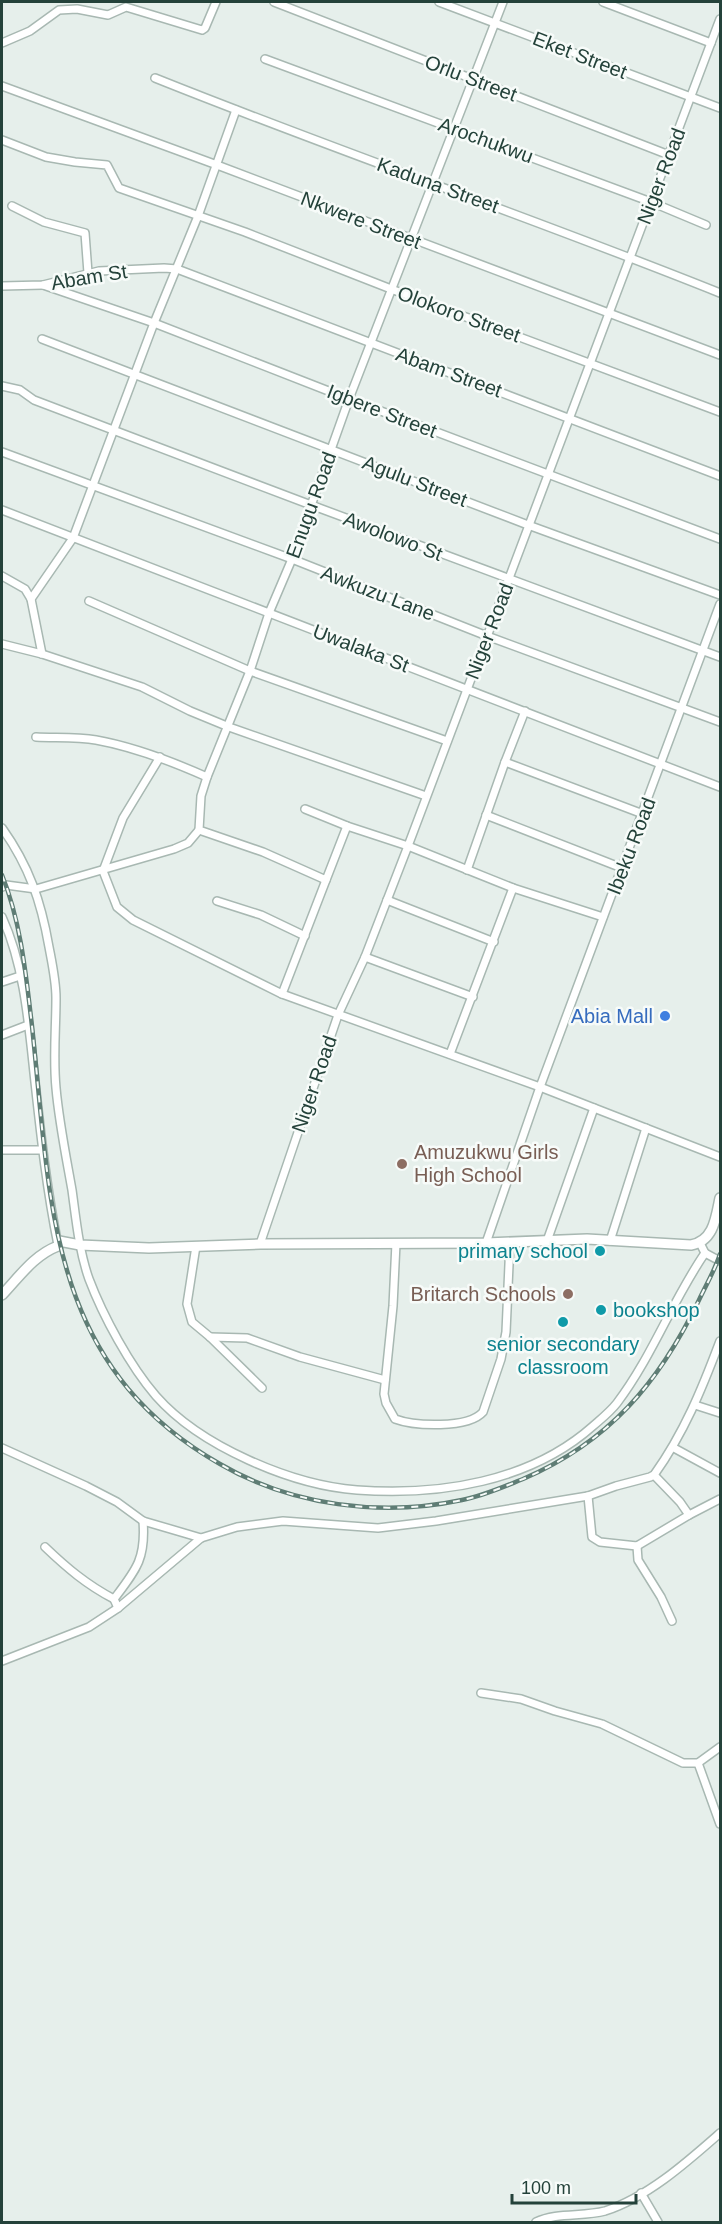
<svg xmlns="http://www.w3.org/2000/svg" width="722" height="2224" viewBox="0 0 722 2224" font-family="Arial,sans-serif">
  <style>
    .lines { fill: none; stroke-linecap: round; stroke-linejoin: round }
    .minor-casing { stroke: #a8b8b2; stroke-width: 10 }
    .tertiary-casing { stroke: #a8b8b2; stroke-width: 12 }
    .minor { stroke: #fff; stroke-width: 7 }
    .tertiary { stroke: #fff; stroke-width: 9 }
    .rail-casing { stroke: #5f7d75; stroke-width: 4.5 }
    .rail { stroke: #f7fbf9; stroke-width: 2; stroke-dasharray: 7; stroke-linecap: butt }
    .shop-dot { fill: #3f7fe0; stroke: #f7fbf9; stroke-width: 2 }
    .education-dot { fill: #8d6e63; stroke: #f7fbf9; stroke-width: 2 }
    .culture-dot { fill: #0f9aa8; stroke: #f7fbf9; stroke-width: 2 }
    .labels { text-anchor: middle; dominant-baseline: central; stroke-width: 5; stroke-linejoin: round; paint-order: stroke }
    .street-label { font-size: 20px; fill: #24423a; stroke: #f7fbf9 }
    .shop-label { font-size: 20px; fill: #366cbe; stroke: #f7fbf9; text-anchor: end }
    .education-label { font-size: 20px; fill: #785e54; stroke: #f7fbf9; text-anchor: start }
    .culture-label { font-size: 20px; fill: #0d838f; stroke: #f7fbf9; text-anchor: end }
  </style>
  <rect width="100%" height="100%" fill="#e6efeb"/>
  <g class="lines">
    <defs>
      <g id="minor">
        <polyline points="274,2 669,155"/>
        <polyline points="439,2 720,108"/>
        <polyline points="603,2 711,43"/>
        <polyline points="2,43 30,31 59,10 77,9 108,15 126,7 202,30 205,28 216,2"/>
        <polyline points="265,59 651,202 706,225"/>
        <path d="M155,78c187,75 378,140 565,215"/>
        <polyline points="2,86 217,165 720,355"/>
        <polyline points="2,140 46,157 75,162 107,165 119,188 245,232 391,289 720,412"/>
        <polyline points="12,206 44,222 85,233 88,273"/>
        <polyline points="43,285 154,323 349,399 720,539"/>
        <polyline points="2,286 43,285 99,271 164,268 177,269 720,476"/>
        <polyline points="42,339 528,525 720,595"/>
        <polyline points="2,386 20,390 34,400 311,505 720,657"/>
        <polyline points="2,452 292,559 487,636 720,722"/>
        <polyline points="2,510 720,787"/>
        <polyline points="2,576 25,589 31,599"/>
        <polyline points="89,601 250,671 447,741"/>
        <polyline points="2,644 42,654 142,687 190,711 229,727 426,796"/>
        <polyline points="42,654 31,599 73,538 154,323 198,216 236,110"/>
        <path d="M36,737c19,1 41,0 60,3 39,7 75,21 111,37"/>
        <polyline points="160,757 123,818 103,871 117,907 133,920 282,994 540,1087 720,1157"/>
        <polyline points="505,762 643,814"/>
        <polyline points="305,809 347,826 408,846 513,888 603,917"/>
        <polyline points="486,815 622,868"/>
        <polyline points="347,826 326,880 263,852 199,830 201,796 207,777 250,671 269,613 292,559 349,399 503,2"/>
        <path d="M2,828c27,38 39,73 47,119 3,16 7,34 7,51 0,30 -3,59 0,90 3,34 10,68 16,102 4,29 7,61 17,89 14,37 41,87 67,117 44,50 135,89 201,94 82,6 173,-8 236,-64 8,-7 17,-14 24,-23 35,-46 55,-102 88,-150"/>
        <polyline points="467,870 505,762 525,711"/>
        <polyline points="2,887 6,885 36,889 174,849 188,843 199,830"/>
        <polyline points="387,900 494,942"/>
        <polyline points="217,901 261,915 305,936"/>
        <path d="M2,917c23,50 27,111 33,165 6,55 12,109 23,163"/>
        <polyline points="365,957 473,997"/>
        <polyline points="2,982 20,976"/>
        <polyline points="282,994 326,880"/>
        <polyline points="2,1035 28,1025"/>
        <polyline points="450,1054 513,888"/>
        <polyline points="2,1150 42,1150"/>
        <polyline points="547,1241 594,1108"/>
        <polyline points="610,1241 646,1128"/>
        <path d="M396,1243l-3,63 -9,88 2,9 9,16c19,7 73,10 88,-7l18,-53 5,-27 4,-90"/>
        <polyline points="486,1243 540,1087 720,604"/>
        <polyline points="700,1243 705,1253 720,1261"/>
        <polyline points="260,1244 338,1015 365,957 408,846 720,19"/>
        <polyline points="196,1246 187,1304 192,1322 210,1337 262,1388"/>
        <polyline points="210,1337 247,1338 300,1357 385,1380"/>
        <polyline points="695,1405 720,1413"/>
        <polyline points="2,1448 86,1486 117,1502 143,1521 201,1538"/>
        <polyline points="674,1448 720,1473"/>
        <polyline points="588,1496 592,1537 600,1542 637,1546 689,1515 680,1502 654,1475"/>
        <polyline points="689,1515 720,1499"/>
        <polyline points="637,1546 638,1560 661,1597 672,1621"/>
        <path d="M45,1547c22,21 42,38 69,52"/>
        <path d="M118,1608l-4,-9c22,-29 32,-40 29,-78"/>
        <path d="M2,1661l87,-34 29,-19 83,-70 36,-11 46,-6 95,7 58,-7 152,-25 28,-10 34,-9 4,-2c30,-42 48,-86 66,-134"/>
        <polyline points="481,1693 521,1699 555,1711 602,1724 683,1763 698,1763 720,1747"/>
        <polyline points="698,1763 720,1824"/>
        <polyline points="641,2193 658,2222"/>
        <path d="M536,2222c21,-10 47,-5 69,-11 43,-14 82,-49 115,-78"/>
      </g>
      <path id="tertiary" d="M2,1295c17,-18 32,-40 56,-49l1,-5 21,4 69,3 111,-4 226,-1 101,-4 104,6c23,-4 25,-28 29,-47"/>
    </defs>
    <use href="#minor" class="minor-casing"/>
    <use href="#tertiary" class="tertiary-casing"/>
    <use href="#minor" class="minor"/>
    <use href="#tertiary" class="tertiary"/>
    <defs>
      <path id="rail" d="M2,875c19,47 24,100 30,151 19,175 14,339 188,438 72,42 162,53 242,36 21,-4 41,-13 61,-21 86,-37 136,-96 176,-179 7,-15 16,-30 21,-46"/>
    </defs>
    <use href="#rail" class="rail-casing"/>
    <use href="#rail" class="rail"/>
  </g>
  <circle class="shop-dot" cx="665" cy="1016" r="6"/>
  <g class="education-dot">
    <circle cx="402" cy="1164" r="6"/>
    <circle cx="568" cy="1294" r="6"/>
  </g>
  <g class="culture-dot">
    <circle cx="600" cy="1251" r="6"/>
    <circle cx="601" cy="1310" r="6"/>
    <circle cx="563" cy="1322" r="6"/>
  </g>
  <g class="labels">
    <g class="street-label">
      <text transform="translate(580 55) rotate(21)">Eket Street</text>
      <text transform="translate(471 78) rotate(21)">Orlu Street</text>
      <text transform="translate(486 140) rotate(20)">Arochukwu</text>
      <text transform="translate(661 176) rotate(-69)">Niger Road</text>
      <text transform="translate(438 185) rotate(20)">Kaduna Street</text>
      <text transform="translate(361 220) rotate(21)">Nkwere Street</text>
      <text transform="translate(89 277) rotate(-9)">Abam St</text>
      <text transform="translate(459 314) rotate(20)">Olokoro Street</text>
      <text transform="translate(449 372) rotate(20)">Abam Street</text>
      <text transform="translate(382 411) rotate(21)">Igbere Street</text>
      <text transform="translate(415 481) rotate(21)">Agulu Street</text>
      <text transform="translate(311 505) rotate(-70)">Enugu Road</text>
      <text transform="translate(393 536) rotate(21)">Awolowo St</text>
      <text transform="translate(378 593) rotate(21)">Awkuzu Lane</text>
      <text transform="translate(489 631) rotate(-69)">Niger Road</text>
      <text transform="translate(361 648) rotate(21)">Uwalaka St</text>
      <text transform="translate(631 846) rotate(-69)">Ibeku Road</text>
      <text transform="translate(314 1084) rotate(-71)">Niger Road</text>
    </g>
    <g class="shop-label">
      <text x="653" y="1016">Abia Mall</text>
    </g>
    <g class="education-label">
      <text x="414" y="1152">Amuzukwu Girls<tspan x="414" dy="23">High School</tspan></text>
      <text x="556" y="1294" text-anchor="end">Britarch Schools</text>
    </g>
    <g class="culture-label">
      <text x="588" y="1251">primary school</text>
      <text x="613" y="1310" text-anchor="start">bookshop</text>
      <text x="563" y="1344" text-anchor="middle">senior secondary<tspan x="563" dy="23">classroom</tspan></text>
    </g>
  </g>
  <rect width="722" height="2224" fill="none" stroke="#24423a" stroke-width="6"/>
  <path d="M512 2194v9h124v-9" fill="none" stroke="#24423a" stroke-width="3"/>
  <text x="521" y="2194" font-size="18" fill="#24423a" stroke="#f7fbf9" stroke-width="4.5" paint-order="stroke">100 m</text>
</svg>
